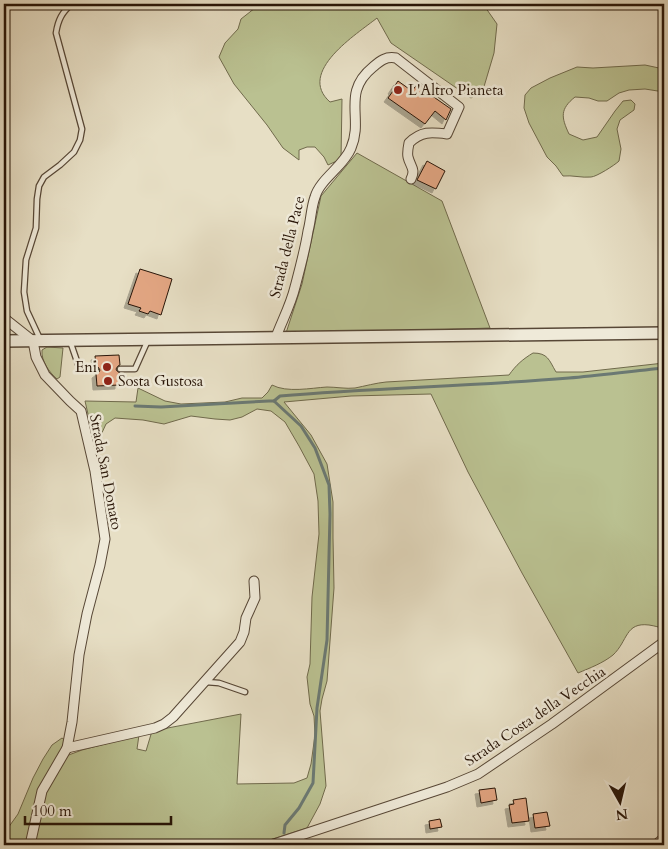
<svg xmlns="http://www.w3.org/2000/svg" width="668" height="849" viewBox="0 0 668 849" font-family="Cardo,serif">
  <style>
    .green { fill: #bac191; stroke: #706a4c }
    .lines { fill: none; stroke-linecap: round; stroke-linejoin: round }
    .stream { stroke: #6b7973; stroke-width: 3 }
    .building { fill: #e4a784; stroke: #271407; filter: url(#shadow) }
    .service-casing { stroke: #574736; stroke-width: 7 }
    .minor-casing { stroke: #574736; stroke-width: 11 }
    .tertiary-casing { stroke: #574736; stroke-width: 14 }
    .service { stroke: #efead9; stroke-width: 4.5 }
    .minor { stroke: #efead9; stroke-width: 9 }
    .tertiary { stroke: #efead9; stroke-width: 11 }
    .poi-dot { fill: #8f2418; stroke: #efead9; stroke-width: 2 }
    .labels { text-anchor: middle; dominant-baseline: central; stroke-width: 5; stroke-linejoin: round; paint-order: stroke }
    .poi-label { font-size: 15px; fill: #271407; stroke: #efead9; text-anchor: start }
    .street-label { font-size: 15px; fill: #271407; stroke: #efead9 }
  </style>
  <defs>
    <filter id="shadow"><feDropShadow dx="-4" dy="4" stdDeviation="0" flood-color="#0004"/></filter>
  </defs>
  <rect width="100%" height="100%" fill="#e7dfc5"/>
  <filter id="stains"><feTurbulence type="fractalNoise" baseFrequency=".004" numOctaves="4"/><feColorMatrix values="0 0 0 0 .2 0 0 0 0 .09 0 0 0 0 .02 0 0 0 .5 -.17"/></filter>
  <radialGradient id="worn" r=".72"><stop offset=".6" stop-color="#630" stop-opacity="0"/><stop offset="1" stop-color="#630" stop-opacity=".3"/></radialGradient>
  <g class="green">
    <path d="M264,4h219l14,20 -3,29 -11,37 -12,8 -80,-55 -14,-25c-20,16 -81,54 -47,84l12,-3 -1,60 -13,6 -4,-8 -9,-10h-8l-8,3v10l-16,-12 -16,-23 -33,-41 -15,-27 6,-14 13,-14 3,-10 14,-11z"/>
    <path d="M645,65l14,3 5,3v21l-19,-3 -16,1 -10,3 -12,8h-9l-9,-3 -14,-1c-15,12 -14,20 -6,37l14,6 14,-3 18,-26 8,-10 8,-1 4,4 -1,6 -14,10 -3,9 4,20 -2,12c-4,4 -23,16 -28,16 -9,1 -19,-2 -28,-1l-7,-10 -9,-9 -18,-34 -5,-15 1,-13 6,-7 19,-10 27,-11 16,1z"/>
    <polygon points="357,153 442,201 490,328 340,333 286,333 302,284 321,196"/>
    <path d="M47,347l16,1 -3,29 -3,2c-8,-7 -16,-18 -15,-29z"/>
    <path d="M533,353c15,0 16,7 23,19h27l81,-9v266c-5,-2 -9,-3 -15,-4 -24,-3 -21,16 -36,30 -10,8 -23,13 -35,18l-56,-100 -54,-101 -37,-78 -80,2 -67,6 27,33 16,29 6,38v36l1,50 -7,93 -5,18 -2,12 6,75 -6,18 -13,24 -53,17h-222l12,-48 22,-41 16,-6 57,-15 -2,14 9,2 6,-20 89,-17 -4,70 57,-1 13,-5 4,-14 4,-29 -1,-19 -4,-12 -3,-27 3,-13 2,-67 7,-63 -1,-33 -4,-27 -15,-28 -14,-24 -14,-11 -14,-2 -15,8 -12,3 -15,-1 -24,-3 -27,8 -21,-4 -28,-2 -9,6 -6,13 -4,12 -11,-48 51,1 2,-14 27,13 16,3 44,-2 17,-4h20l6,-6 4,-7c15,8 39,3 55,2 9,0 19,2 28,1 10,-2 21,-5 31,-6l123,-7c7,-10 14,-16 24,-22z"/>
    <polygon points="62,738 65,740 64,750 43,785 28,845 8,845 6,839 8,828 18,814 33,778 43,759 52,745"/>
  </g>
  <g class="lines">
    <g class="stream">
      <path d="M274,401l6,-5c96,-8 193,-10 289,-18 32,-3 64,-7 95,-10"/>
      <polyline points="135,406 161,407 269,401 274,401 301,426 315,448 329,485 330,514 327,640 317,708 313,783 299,808 285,825 284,833"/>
    </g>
  </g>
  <g class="building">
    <polygon points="398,81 412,91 418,83 429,92 428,93 451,109 446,120 435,111 425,124 388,98 393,91 392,90"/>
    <polygon points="427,161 445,171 436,189 417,180"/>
    <polygon points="140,269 172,279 161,315 150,311 148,314 139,311 141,308 128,304"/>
    <polygon points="119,355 120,365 118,366 116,369 117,371 120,373 120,375 119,375 119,385 97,386 96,374 99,372 100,370 98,367 96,366 95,356"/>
    <polygon points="495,788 497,800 481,803 479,790"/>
    <polygon points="526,798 529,821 512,823 509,805 514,804 513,800"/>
    <polygon points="547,812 550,826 535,828 533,814"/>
    <polygon points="440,819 442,827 430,829 429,821"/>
  </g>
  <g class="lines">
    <defs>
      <g id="service">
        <path d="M40,339l-13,-28 -3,-19 2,-32 10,-32 1,-29 2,-13 5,-9 16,-12 14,-13 6,-12 2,-11 -26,-96c2,-13 6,-21 16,-29"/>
        <polyline points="70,341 80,370 96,370"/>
        <polyline points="120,369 135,369 148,340"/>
        <polyline points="206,682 219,683 245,692"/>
      </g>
      <g id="minor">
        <polyline points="4,318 33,341 36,357 45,375 70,401 81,411 95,471 105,539 100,565 87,614 79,655 72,722 67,748 42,791 30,845"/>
        <path d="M276,337c6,-16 15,-33 19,-50 5,-19 10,-37 13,-56 3,-11 3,-23 7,-34 5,-18 29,-31 36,-49 13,-30 -10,-55 22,-81 7,-6 13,-11 23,-9l63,49 -12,27c-16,-2 -26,-3 -38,9 -1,5 -2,10 -1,14 2,9 8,12 3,22"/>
        <polyline points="67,748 155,728 164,724 173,717 240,642 244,632 246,618 255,598 254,581"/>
        <polyline points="271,845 447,787 478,774 552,724 664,642"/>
        <polyline points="656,845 664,838"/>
      </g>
      <polyline id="tertiary" points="4,341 664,333"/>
    </defs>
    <use href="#service" class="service-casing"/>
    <use href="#minor" class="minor-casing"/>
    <use href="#tertiary" class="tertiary-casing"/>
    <use href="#service" class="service"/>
    <use href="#minor" class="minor"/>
    <use href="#tertiary" class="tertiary"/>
  </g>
  <g class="poi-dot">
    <circle cx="398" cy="90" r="5"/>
    <circle cx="107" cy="367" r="5"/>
    <circle cx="108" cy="381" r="5"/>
  </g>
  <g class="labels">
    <g class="poi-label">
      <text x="408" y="90">L'Altro Pianeta</text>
      <text x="97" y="367" text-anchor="end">Eni</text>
      <text x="118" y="381">Sosta Gustosa</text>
    </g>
    <g class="street-label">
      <text transform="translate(287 247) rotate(-76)">Strada della Pace</text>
      <text transform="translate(106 472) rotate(79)">Strada San Donato</text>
      <text transform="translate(535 716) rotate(-34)">Strada Costa della Vecchia</text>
    </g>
  </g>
  <rect width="668" height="849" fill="none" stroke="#e7dfc5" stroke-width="20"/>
  <rect x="5" y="5" width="658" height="839" fill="none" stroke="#271407" stroke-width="2.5"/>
  <rect x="10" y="10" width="648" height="829" fill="none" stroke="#271407"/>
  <g transform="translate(620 802) rotate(172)" stroke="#efead9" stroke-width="4" paint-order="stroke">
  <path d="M0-4L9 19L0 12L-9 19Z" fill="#271407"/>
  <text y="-8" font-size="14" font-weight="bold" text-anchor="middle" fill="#271407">N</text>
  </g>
  <path d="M25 816v8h146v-8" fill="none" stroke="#271407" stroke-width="2.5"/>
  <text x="32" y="816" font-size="15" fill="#271407" stroke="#efead9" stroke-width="4" paint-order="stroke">100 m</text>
  <rect width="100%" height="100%" filter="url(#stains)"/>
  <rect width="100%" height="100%" fill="url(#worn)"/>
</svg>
